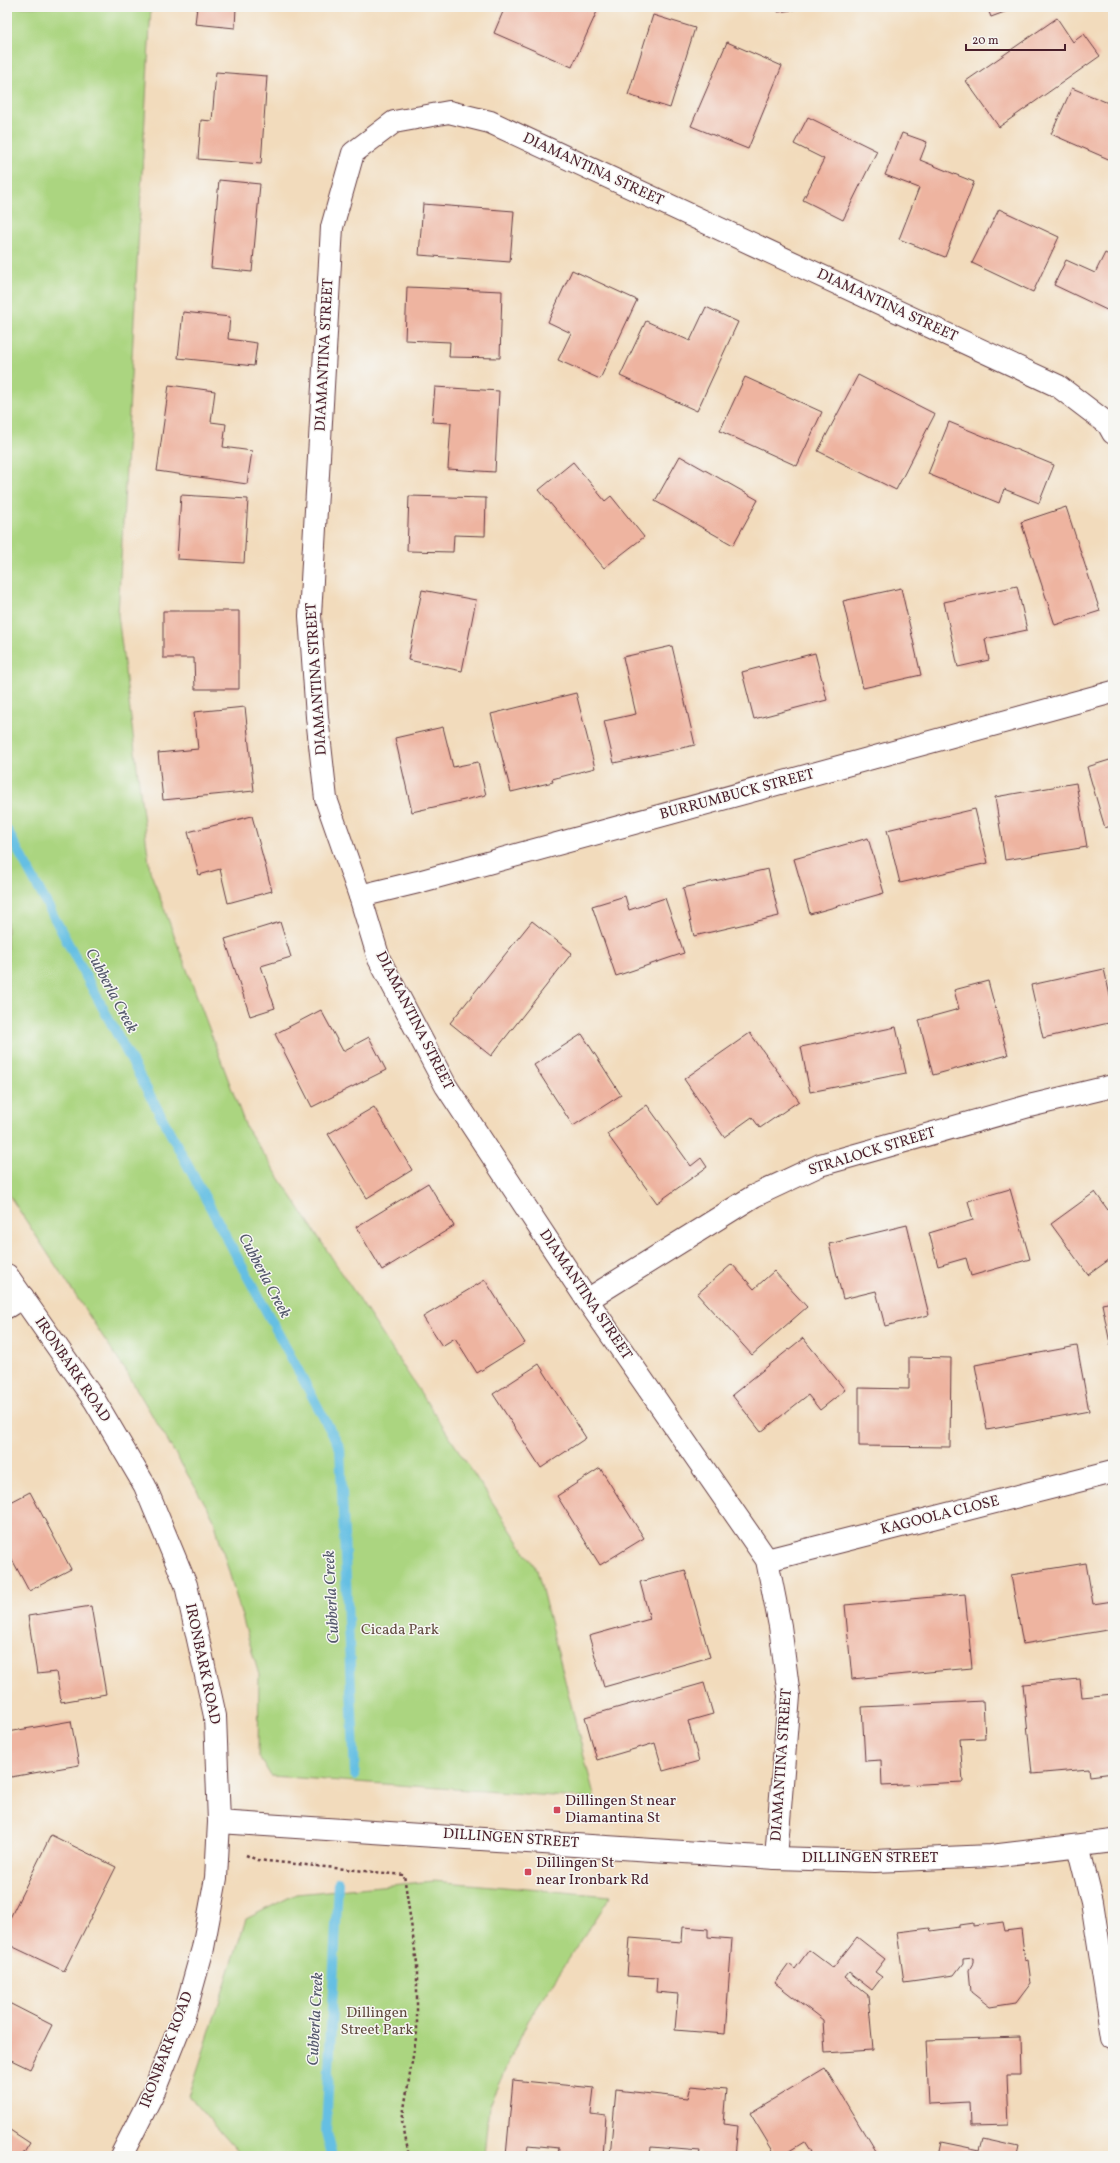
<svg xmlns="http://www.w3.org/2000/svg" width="1120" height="2163" viewBox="0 0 1120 2163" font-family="Vollkorn,serif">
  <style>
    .green { fill: #abd580; stroke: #7a7a56 }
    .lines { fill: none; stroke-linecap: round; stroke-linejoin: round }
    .stream { stroke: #65bfe3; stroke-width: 10 }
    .building { fill: #eeb4a0 }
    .minor-casing { stroke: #633b41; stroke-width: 24 }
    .path { stroke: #633b41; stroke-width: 2.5; stroke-dasharray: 3 3; stroke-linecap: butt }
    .minor { stroke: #fff; stroke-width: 22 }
    .poi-dot { fill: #d1495b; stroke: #f6f6f2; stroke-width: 1.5 }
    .labels { text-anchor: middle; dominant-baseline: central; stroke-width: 3; stroke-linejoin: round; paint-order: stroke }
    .street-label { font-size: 15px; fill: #4a1f2b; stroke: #f6f6f2 }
    .park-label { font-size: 15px; fill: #624c40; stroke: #f6f6f2 }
    .poi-label { font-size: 15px; fill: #4a1f2b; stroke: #f6f6f2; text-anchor: start }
    .water-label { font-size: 16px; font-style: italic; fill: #53576b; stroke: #f6f6f2 }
  </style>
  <rect width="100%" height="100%" fill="#f6f6f2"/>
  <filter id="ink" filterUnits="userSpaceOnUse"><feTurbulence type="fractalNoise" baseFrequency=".025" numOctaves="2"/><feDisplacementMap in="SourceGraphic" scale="8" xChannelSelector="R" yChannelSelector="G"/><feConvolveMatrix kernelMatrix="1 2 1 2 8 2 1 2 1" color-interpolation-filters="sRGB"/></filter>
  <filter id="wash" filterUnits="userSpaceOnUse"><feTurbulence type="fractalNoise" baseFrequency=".012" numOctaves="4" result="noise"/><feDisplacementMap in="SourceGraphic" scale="16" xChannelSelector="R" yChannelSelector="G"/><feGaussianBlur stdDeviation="0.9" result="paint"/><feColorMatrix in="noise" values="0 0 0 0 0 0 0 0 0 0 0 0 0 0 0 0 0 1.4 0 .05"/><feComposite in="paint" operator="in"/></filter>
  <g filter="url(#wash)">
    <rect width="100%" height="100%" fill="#f2dbbc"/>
    <g class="green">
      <polygon points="7,7 151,7 118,615 150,871 246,1127 537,1570 595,1799 271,1776 258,1755 259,1675 213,1517 127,1373 7,1192"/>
      <polygon points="433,1881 611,1896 528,2020 489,2105 484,2156 242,2156 189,2096 246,1919 296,1894"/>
    </g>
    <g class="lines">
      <g class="stream">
        <polyline points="7,830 340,1448 355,1775"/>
        <polyline points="332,2156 326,2132 338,1882"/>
      </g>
    </g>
    <g id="blocks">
      <g class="building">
        <polygon points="197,7 236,7 235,28 195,24"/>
        <polygon points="505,7 599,7 572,67 494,33"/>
        <polygon points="777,7 805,7 805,8 778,12"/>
        <polygon points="987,7 1018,7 991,17"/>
        <polygon points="653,15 695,28 670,108 628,95"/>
        <polygon points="1057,18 1073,42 1084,34 1100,56 999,127 966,81"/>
        <polygon points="727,42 782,66 748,149 691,126"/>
        <polygon points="216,72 267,76 261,164 198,159 201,120 212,121"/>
        <polygon points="1072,88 1113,105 1113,161 1051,134"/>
        <polygon points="808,117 877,151 843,220 803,200 824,159 794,144"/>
        <polygon points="902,133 927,142 920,160 974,182 945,257 899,239 919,188 885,175"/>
        <polygon points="219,180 260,184 252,272 211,268"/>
        <polygon points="423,204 514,211 510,262 419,255"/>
        <polygon points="999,209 1059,237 1033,292 972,263"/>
        <polygon points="1105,253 1113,257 1113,313 1054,285 1066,260 1095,273"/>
        <polygon points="572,270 637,300 600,379 558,360 571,333 548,322"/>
        <polygon points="407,287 502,291 500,358 449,357 450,342 405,340"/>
        <polygon points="706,307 738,322 697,411 620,376 646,321 690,341"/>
        <polygon points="183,312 230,317 228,339 257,343 254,366 178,358"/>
        <polygon points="858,375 935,414 896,490 818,451"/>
        <polygon points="745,377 822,412 797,466 720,431"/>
        <polygon points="169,385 215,391 211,422 226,424 223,447 252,451 247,484 157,471"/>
        <polygon points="435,387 499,391 495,472 448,469 451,423 432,422"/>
        <polygon points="949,422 1054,465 1039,503 1004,489 999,503 928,474"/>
        <polygon points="680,456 758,500 733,545 655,501"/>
        <polygon points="573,462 605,501 611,496 644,537 604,568 539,490"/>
        <polygon points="181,495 248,499 244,563 177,559"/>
        <polygon points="409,496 486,498 485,536 454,535 453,552 407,551"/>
        <polygon points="1066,507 1100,611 1055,625 1021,522"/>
        <polygon points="1017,586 1027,630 985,639 989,660 958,667 944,602"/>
        <polygon points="901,588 921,675 863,688 843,601"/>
        <polygon points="422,590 476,600 462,671 408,660"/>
        <polygon points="163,611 239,611 239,689 195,689 194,658 163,658"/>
        <polygon points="672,646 695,745 614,763 604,721 636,714 623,657"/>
        <polygon points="815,653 827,700 754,719 742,672"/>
        <polygon points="576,693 595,768 552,779 553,782 511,792 491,714"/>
        <polygon points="245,707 254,791 163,800 158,753 198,749 194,712"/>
        <polygon points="443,727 453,767 478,762 486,795 412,812 395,738"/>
        <polygon points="1113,759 1113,825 1105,828 1087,767"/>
        <polygon points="1076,783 1087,847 1005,860 995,797"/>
        <polygon points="975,809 988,863 900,883 887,830"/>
        <polygon points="252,816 272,891 228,903 220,869 199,875 188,832"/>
        <polygon points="868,838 884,893 810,914 794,859"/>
        <polygon points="768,869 779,916 694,936 683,888"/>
        <polygon points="625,896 629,910 665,898 684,953 616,976 592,906"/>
        <polygon points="532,921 572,953 491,1056 450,1023"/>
        <polygon points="280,922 291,957 261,966 275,1008 250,1016 225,939"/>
        <polygon points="1104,969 1113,1009 1113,1022 1043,1038 1031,985"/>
        <polygon points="988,981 1008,1055 933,1075 919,1020 959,1009 954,990"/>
        <polygon points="321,1010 343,1051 369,1037 386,1070 312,1107 275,1034"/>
        <polygon points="896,1027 906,1073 810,1092 801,1047"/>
        <polygon points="750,1033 799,1101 760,1128 752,1117 724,1137 684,1079"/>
        <polygon points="582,1034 621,1095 573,1126 534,1065"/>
        <polygon points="647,1105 691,1166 701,1158 707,1167 657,1203 607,1134"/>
        <polygon points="374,1107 412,1170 367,1198 328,1134"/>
        <polygon points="428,1183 454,1226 382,1270 356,1227"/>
        <polygon points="1010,1189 1030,1259 971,1276 966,1258 938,1266 929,1233 973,1220 968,1201"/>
        <polygon points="1095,1192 1113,1217 1113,1257 1088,1275 1051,1224"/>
        <polygon points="907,1225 929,1315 885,1326 876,1291 843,1299 829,1244"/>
        <polygon points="732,1264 754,1289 774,1271 807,1307 752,1355 697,1294"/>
        <polygon points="485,1280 525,1343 477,1373 455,1338 442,1346 423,1317"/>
        <polygon points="1113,1302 1113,1353 1112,1353 1102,1304"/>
        <polygon points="803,1338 845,1390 820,1410 808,1395 761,1432 732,1395"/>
        <polygon points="1077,1346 1089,1411 987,1430 975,1365"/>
        <polygon points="909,1357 951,1358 950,1447 859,1446 859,1388 909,1389"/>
        <polygon points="539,1364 586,1438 541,1468 493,1394"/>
        <polygon points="600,1468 644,1538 600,1565 557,1496"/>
        <polygon points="30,1492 71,1569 29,1591 7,1550 7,1504"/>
        <polygon points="1086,1563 1093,1604 1113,1601 1113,1629 1023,1644 1011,1575"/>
        <polygon points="685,1570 710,1657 604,1687 589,1636 650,1619 640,1582"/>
        <polygon points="965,1594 972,1668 852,1679 845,1605"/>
        <polygon points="91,1606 106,1694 61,1702 56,1672 37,1674 28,1616"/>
        <polygon points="1080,1679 1082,1697 1113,1694 1113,1773 1090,1776 1089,1769 1032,1774 1023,1684"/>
        <polygon points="704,1683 713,1714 688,1721 699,1761 663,1771 655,1743 597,1760 585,1717"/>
        <polygon points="983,1701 985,1738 960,1739 963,1782 882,1786 881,1760 865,1761 862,1707"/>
        <polygon points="71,1721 79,1765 11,1777 7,1752 7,1732"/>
        <polygon points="51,1835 116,1867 64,1971 7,1944 7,1924"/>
        <polygon points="1003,1922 1005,1931 1021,1929 1025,1961 1028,1960 1031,1983 1016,2003 990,2007 971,1992 969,1970 973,1963 973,1958 963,1959 963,1963 954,1975 904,1982 897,1932 930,1928 931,1931 959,1927 959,1925 973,1923 973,1926"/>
        <polygon points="683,1927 708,1929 708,1937 732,1939 725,2034 675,2030 678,1994 656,1992 657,1978 627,1976 630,1938 682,1942"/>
        <polygon points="857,1937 885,1959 875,1972 882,1977 872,1990 849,1972 845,1977 868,1995 873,2050 825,2053 823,2020 775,1983 789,1964 795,1969 809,1950 833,1968"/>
        <polygon points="7,2002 52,2025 30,2069 7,2058"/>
        <polygon points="1020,2037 1021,2076 1007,2076 1009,2125 971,2126 970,2102 929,2104 926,2040"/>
        <polygon points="825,2068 878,2156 806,2156 811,2153 804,2142 781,2156 776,2156 750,2113"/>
        <polygon points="513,2080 594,2088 591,2114 606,2116 603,2156 558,2156 559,2148 528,2145 527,2156 506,2156"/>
        <polygon points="691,2086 726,2089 723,2124 738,2126 735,2156 699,2156 700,2151 651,2147 650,2156 610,2156 616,2090 688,2098"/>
        <polygon points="7,2128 30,2143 22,2156 7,2156"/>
        <polygon points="983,2139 1019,2147 1017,2156 938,2156 941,2142 980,2150"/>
      </g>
    </g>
  </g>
  <g filter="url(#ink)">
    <use href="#blocks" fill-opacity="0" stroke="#633b41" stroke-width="1"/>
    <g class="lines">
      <defs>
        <g id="minor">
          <polyline points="360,896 418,882 1113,692"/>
          <polyline points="7,1275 95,1401 145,1486 186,1585 215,1716 219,1822 216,1878 203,1948 184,2016 154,2091 121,2156"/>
          <polyline points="587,1300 754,1196 820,1165 1029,1106 1113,1086"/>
          <polyline points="7,1307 23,1297"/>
          <polyline points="767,1560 1113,1472"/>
          <polyline points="219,1822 776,1858 875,1861 991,1856 1113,1841"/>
          <polyline points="1078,1846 1092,1902 1113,2037"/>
          <polyline points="776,1858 789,1696 780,1626 767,1560 587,1300 446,1086 379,959 360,896 326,799 317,717 310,616 332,227 353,153 394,122 449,112 490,122 1058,386 1108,424 1113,433"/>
        </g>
      </defs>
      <use href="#minor" class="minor-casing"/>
      <polyline class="path" points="246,1855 257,1860 404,1875 417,1964 417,2032 402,2121 409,2156"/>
      <use href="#minor" class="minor"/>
    </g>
  </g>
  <g class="poi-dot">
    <rect x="553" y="1806" width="8" height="8" rx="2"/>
    <rect x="524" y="1868" width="8" height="8" rx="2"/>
  </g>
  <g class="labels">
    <g class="street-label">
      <text transform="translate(593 170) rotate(25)">DIAMANTINA STREET</text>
      <text transform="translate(887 306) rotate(25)">DIAMANTINA STREET</text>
      <text transform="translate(325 355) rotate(-87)">DIAMANTINA STREET</text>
      <text transform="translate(317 679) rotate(-94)">DIAMANTINA STREET</text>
      <text transform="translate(737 795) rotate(-15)">BURRUMBUCK STREET</text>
      <text transform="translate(414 1021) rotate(63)">DIAMANTINA STREET</text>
      <text transform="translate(872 1152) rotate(-17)">STRALOCK STREET</text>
      <text transform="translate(585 1295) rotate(56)">DIAMANTINA STREET</text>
      <text transform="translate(72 1370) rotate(56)">IRONBARK ROAD</text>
      <text transform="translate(940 1516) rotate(-14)">KAGOOLA CLOSE</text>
      <text transform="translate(202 1664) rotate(78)">IRONBARK ROAD</text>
      <text transform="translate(782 1765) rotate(-86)">DIAMANTINA STREET</text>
      <text transform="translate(511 1839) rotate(4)">DILLINGEN STREET</text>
      <text x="870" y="1858">DILLINGEN STREET</text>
      <text transform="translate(167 2050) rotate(-69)">IRONBARK ROAD</text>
    </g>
    <g class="park-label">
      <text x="400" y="1630">Cicada Park</text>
      <text x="377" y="2013">Dillingen<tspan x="377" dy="17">Street Park</tspan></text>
    </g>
    <g class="poi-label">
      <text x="565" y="1801">Dillingen St near<tspan x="565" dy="17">Diamantina St</tspan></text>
      <text x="536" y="1863">Dillingen St<tspan x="536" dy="17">near Ironbark Rd</tspan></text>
    </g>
    <g class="water-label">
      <text transform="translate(111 991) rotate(62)">Cubberla Creek</text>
      <text transform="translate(264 1276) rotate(62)">Cubberla Creek</text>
      <text transform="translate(332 1597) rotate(-93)">Cubberla Creek</text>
      <text transform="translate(316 2019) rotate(-87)">Cubberla Creek</text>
    </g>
  </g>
  <rect width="1120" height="2163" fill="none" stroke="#f6f6f2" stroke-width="24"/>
  <path d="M966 44v6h99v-6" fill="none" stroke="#4a1f2b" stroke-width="2"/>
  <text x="972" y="44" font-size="12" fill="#4a1f2b" stroke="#f6f6f2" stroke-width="3" paint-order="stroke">20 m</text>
</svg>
